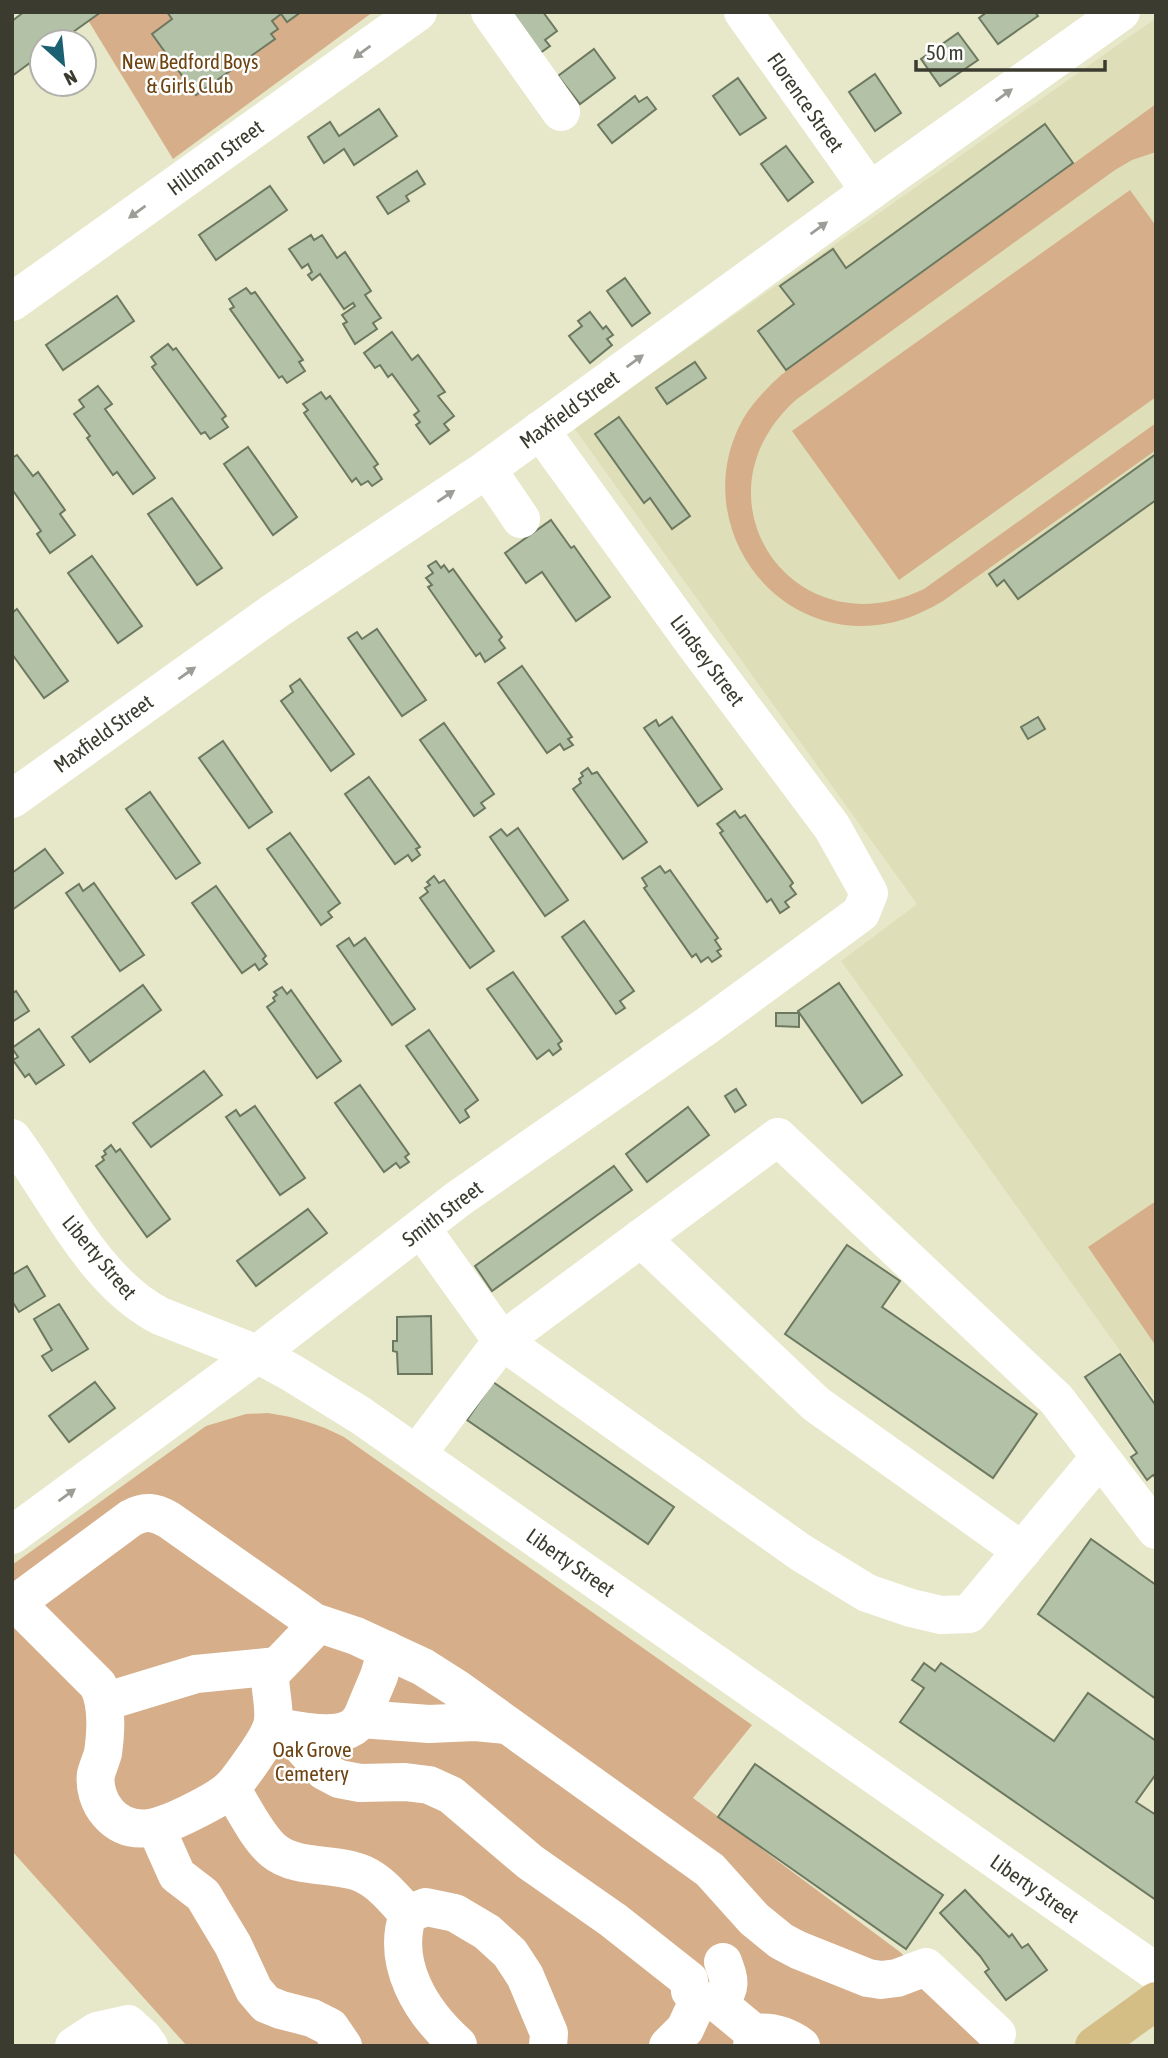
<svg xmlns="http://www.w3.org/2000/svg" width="1168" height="2058" viewBox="0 0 1168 2058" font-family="'Asap Condensed',sans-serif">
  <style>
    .built { fill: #dedfb8 }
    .green { fill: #d6ae89 }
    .building { fill: #b3c1a6; stroke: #6c7960; stroke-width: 2 }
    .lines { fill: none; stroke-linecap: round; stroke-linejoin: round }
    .minor { stroke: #fff; stroke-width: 38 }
    .major { stroke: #d4be86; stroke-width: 38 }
    .oneway { fill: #9d9d97 }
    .labels { text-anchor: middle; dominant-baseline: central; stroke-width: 5; stroke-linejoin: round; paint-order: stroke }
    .park-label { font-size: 21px; fill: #6d4312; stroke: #fff }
    .street-label { font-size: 21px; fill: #3b3b2f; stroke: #fff }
  </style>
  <rect width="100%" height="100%" fill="#e7e8c9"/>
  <polygon class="built" points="1156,18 1156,1401 841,961 917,904 574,428"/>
  <g class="green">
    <polygon points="83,12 373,12 173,159"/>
    <path d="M1156,104v48l-24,8 -17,10 -318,229c-110,97 -5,254 127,190l232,-166v27l-213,151c-27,16 -54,26 -86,25 -98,-4 -160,-109 -119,-197 10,-22 26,-38 43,-54z"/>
    <polygon points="1130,190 1156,226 1156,397 899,580 792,431"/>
    <polygon points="1156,1201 1156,1346 1088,1247"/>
    <path d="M268,1413c27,4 51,11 76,24l408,288 -59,73 207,154 101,94h-814l-175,-195v-286l194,-139 40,-12z"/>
  </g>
  <g class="building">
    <polygon points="24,12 101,12 59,42 42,42 42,54 12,76 12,21"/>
    <polygon points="167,12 301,12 287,22 281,14 272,21 278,29 271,34 275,39 196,95 152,34 172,19"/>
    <polygon points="511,12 543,12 557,31 545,40 550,46 540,53"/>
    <polygon points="987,12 1035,12 1038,16 998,44 979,18"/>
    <polygon points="958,33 978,60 940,86 921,59"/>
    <polygon points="594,49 615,78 580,104 558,76"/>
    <polygon points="875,74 901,113 875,131 849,92"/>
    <polygon points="738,78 766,118 740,135 713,96"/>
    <polygon points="635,96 639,102 647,97 656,109 612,143 598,125"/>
    <polygon points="379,109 397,136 354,165 344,149 324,163 308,137 330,122 339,136"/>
    <polygon points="1045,124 1073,163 786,370 758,331 794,304 780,286 833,249 846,268"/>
    <polygon points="786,146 813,182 788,201 761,164"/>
    <polygon points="417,171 425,184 406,196 409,201 388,214 377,197"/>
    <polygon points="270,186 287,210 216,260 199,235"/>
    <polygon points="311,235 314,240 322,235 337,258 345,252 371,291 365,295 381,318 373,323 377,329 355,344 343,324 347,322 342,315 355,306 353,303 344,309 320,274 312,280 308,275 312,272 308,264 302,268 289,249"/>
    <polygon points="625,278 650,313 632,326 607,291"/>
    <polygon points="246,288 251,294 255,292 303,360 299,362 305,371 287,383 282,376 279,378 230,309 234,307 229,299"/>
    <polygon points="117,296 134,321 63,370 46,345"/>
    <polygon points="590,312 603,329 606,326 613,335 607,339 612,345 590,363 569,336 582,326 578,321"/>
    <polygon points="392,332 412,360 418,355 445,392 438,396 454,416 444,424 449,430 430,444 416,425 420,422 414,415 419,411 392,374 388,377 380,365 375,368 364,353"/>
    <polygon points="168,344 173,350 176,348 226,416 222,419 228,427 210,439 205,432 201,434 152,367 156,364 151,357"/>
    <polygon points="695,362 706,378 667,404 656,388"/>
    <polygon points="98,386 112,404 105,409 155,478 133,494 117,472 113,475 87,438 90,436 74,414 84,407 79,400"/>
    <polygon points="321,392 326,399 330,396 378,464 374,467 382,479 372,486 368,481 361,485 356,478 352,482 304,413 308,410 303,404"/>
    <polygon points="619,417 690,516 672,529 650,498 644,503 595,434"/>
    <polygon points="248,447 297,517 273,535 224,464"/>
    <polygon points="1156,454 1156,500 1018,599 1004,580 997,586 989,574"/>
    <polygon points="17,455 33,476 38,472 65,510 60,514 75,535 50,553 37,534 41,531 14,492 12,493 12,458"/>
    <polygon points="172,498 222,568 197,585 148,514"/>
    <polygon points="551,520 571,548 574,546 610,597 576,621 542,572 526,583 505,553"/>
    <polygon points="92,556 142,626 118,643 68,573"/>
    <polygon points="436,561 441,568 444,565 449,572 453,569 502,637 499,640 505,648 485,662 480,653 476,656 428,587 432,585 426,578 433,573 428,566"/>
    <polygon points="17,609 68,681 44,698 12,654 12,613"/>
    <polygon points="377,629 426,700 402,716 348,638 357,632 362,639"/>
    <polygon points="522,666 572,737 568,739 573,745 564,750 560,744 547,753 498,683"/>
    <polygon points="300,679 354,754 331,771 281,701 293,692 290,686"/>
    <polygon points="672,717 722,789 698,806 644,728 656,720 659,726"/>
    <polygon points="1038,717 1045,729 1028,739 1021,727"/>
    <polygon points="444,723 494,794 481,803 485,808 474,816 420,740"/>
    <polygon points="223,741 272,812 249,828 199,758"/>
    <polygon points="588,768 592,774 597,772 647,842 623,859 573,789 581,783 579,779 583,776 581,773"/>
    <polygon points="369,777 420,847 416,849 420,855 412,861 408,855 395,864 345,794"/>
    <polygon points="150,792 200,863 176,879 126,809"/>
    <polygon points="735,811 740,818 745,815 793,883 790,886 796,894 785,902 789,907 780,913 771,899 767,902 720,833 723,831 717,824"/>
    <polygon points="518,828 568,900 545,916 490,837 501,829 507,836"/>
    <polygon points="290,833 340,903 328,912 332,917 321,925 267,849"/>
    <polygon points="45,849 63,873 12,910 12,873"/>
    <polygon points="660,866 665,873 670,870 718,938 715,940 721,949 717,951 721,956 712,962 708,957 701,962 696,954 692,957 644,888 647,886 642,878"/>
    <polygon points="434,876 439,883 444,880 494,951 470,968 420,898 428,892 425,888 430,885 427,882"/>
    <polygon points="94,883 144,955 120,971 66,893 79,884 83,891"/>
    <polygon points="216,886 266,956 263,959 267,964 259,970 255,964 242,973 192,903"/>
    <polygon points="584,921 634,991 620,1001 625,1008 616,1014 562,937"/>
    <polygon points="349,938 354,946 365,938 415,1009 392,1025 337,946"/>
    <polygon points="513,972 562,1041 558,1044 561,1049 553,1055 549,1050 537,1059 487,989"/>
    <polygon points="839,983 902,1075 862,1103 798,1011"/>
    <polygon points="143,985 161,1010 90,1062 72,1037"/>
    <polygon points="282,987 287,994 291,990 341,1061 317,1078 267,1007 275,1001 273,998 277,995 274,992"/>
    <polygon points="16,991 29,1011 12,1022 12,994"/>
    <polygon points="776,1013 799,1013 799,1027 776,1026"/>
    <polygon points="39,1029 64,1065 36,1084 29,1074 25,1077 13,1060 18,1057 12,1048"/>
    <polygon points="429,1030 478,1100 465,1110 469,1117 460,1123 406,1046"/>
    <polygon points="204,1071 222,1095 151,1147 133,1123"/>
    <polygon points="360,1085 409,1154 405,1157 409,1162 400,1168 396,1163 384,1172 335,1103"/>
    <polygon points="736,1089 746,1105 735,1112 725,1096"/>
    <polygon points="255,1106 305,1178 280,1195 226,1117 236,1110 240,1116"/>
    <polygon points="688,1107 709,1135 647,1182 626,1154"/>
    <polygon points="111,1145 116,1152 120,1149 170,1219 147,1237 96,1166 104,1160 102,1157 106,1154 104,1151"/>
    <polygon points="614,1166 632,1190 492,1291 475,1266"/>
    <polygon points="308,1209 327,1233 256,1286 237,1261"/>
    <polygon points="847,1245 900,1281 882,1307 1037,1414 993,1478 785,1334"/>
    <polygon points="27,1266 45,1296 19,1312 12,1301 12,1275"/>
    <polygon points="59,1304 88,1349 52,1371 42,1356 52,1350 34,1319"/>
    <polygon points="431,1316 432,1374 398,1374 397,1352 393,1351 393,1341 397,1341 397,1317"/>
    <polygon points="1120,1354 1156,1406 1156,1478 1153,1475 1147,1480 1131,1457 1137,1453 1085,1377"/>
    <polygon points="95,1382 115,1408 69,1442 49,1416"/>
    <polygon points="493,1382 674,1507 648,1544 467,1420"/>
    <polygon points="1091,1539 1156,1585 1156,1699 1038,1614"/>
    <polygon points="924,1663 935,1671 941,1663 1054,1741 1088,1693 1156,1741 1156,1774 1136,1802 1156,1815 1156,1900 900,1722 924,1688 912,1680"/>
    <polygon points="755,1764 943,1895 906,1949 718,1817"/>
    <polygon points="965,1890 1009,1937 1012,1934 1022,1948 1028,1944 1047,1970 1006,2000 985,1972 989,1969 980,1956 940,1913"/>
  </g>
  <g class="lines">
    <g class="minor">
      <polyline points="490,12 561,112"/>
      <polyline points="743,12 870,191"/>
      <polyline points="12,302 418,12"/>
      <polyline points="487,469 521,519"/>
      <polyline points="12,799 275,611 487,469 870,191 1121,12"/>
      <path d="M12,1138c44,59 81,143 148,178l97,38 35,19 68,42 796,557"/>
      <polyline points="421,1228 502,1341 778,1137 1056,1399 1156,1530"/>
      <polyline points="641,1238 816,1404 1022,1551"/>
      <polyline points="417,1454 502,1341 800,1552 867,1593 911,1608 941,1615 969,1614 1100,1457"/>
      <polyline points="12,1535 247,1362 458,1199 708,1025 861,913 869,893 832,827 694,643 540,430"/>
      <path d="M318,1624l-45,47 -3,5c0,17 7,38 1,53 -5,13 -30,48 -39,58 -10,10 -24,17 -36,23 -27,14 -63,32 -88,3 -9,-10 -14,-26 -12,-39 2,-7 5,-14 7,-21 3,-21 5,-48 -5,-68l-82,-82 115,-85c14,-8 24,-6 38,2l145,102 42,14 67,31 33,21 254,182 44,49 27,22 17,9 70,28 13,2 16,-2 29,-11 71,67"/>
      <polyline points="104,1702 196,1674 277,1666"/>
      <polyline points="361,1719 379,1676 387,1650"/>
      <path d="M274,1726c21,4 60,14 79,1 3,-2 5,-5 8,-8l68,5 46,-2 32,3"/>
      <polyline points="270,1731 297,1741 324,1771 339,1779 360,1783 405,1782 429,1785 451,1795 530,1862 613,1920 689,1980 690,1991 697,1999 697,2003 685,2029 668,2046"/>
      <path d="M231,1788c12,19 26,49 43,63 23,19 63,11 89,23 18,8 32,26 45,40"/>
      <polyline points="156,1828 177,1875 203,1895 233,1945 254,1990 266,2004 281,2010 312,2018 330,2027 343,2046"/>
      <polyline points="697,1999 719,2004 754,2033"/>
      <path d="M719,2004c13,-17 11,-23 4,-42"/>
      <path d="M458,2045c-37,-33 -67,-81 -50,-131l18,-7 29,6 32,19 23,21 15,23 24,57 -1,13"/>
      <polyline points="74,2046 97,2031 128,2024 143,2038 149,2046"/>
      <path d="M752,2046l2,-13c18,-2 32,2 47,13"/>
    </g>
    <polyline class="major" points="1094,2046 1156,2001"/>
  </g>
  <defs><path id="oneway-solid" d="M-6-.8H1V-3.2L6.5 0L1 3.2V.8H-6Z" transform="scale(1.75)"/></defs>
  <g class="oneway">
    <use href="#oneway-solid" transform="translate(362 52) rotate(144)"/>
    <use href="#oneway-solid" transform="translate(1004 95) rotate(-36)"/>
    <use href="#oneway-solid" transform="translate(137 212) rotate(144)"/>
    <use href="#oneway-solid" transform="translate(819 228) rotate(-36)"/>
    <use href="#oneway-solid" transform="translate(635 361) rotate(-36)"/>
    <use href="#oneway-solid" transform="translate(446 496) rotate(-34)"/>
    <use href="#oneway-solid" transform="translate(187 673) rotate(-35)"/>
    <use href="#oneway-solid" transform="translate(67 1495) rotate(-36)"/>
  </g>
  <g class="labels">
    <g class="park-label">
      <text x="190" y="61">New Bedford Boys<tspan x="190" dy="24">&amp; Girls Club</tspan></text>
      <text x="312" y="1749">Oak Grove<tspan x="312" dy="24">Cemetery</tspan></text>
    </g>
    <g class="street-label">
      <text transform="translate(806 102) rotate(55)">Florence Street</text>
      <text transform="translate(215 157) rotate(-36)">Hillman Street</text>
      <text transform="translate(569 409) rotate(-36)">Maxfield Street</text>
      <text transform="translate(708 660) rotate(53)">Lindsey Street</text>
      <text transform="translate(103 733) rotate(-36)">Maxfield Street</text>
      <text transform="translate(442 1213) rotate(-37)">Smith Street</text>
      <text transform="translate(100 1257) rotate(50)">Liberty Street</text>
      <text transform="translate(571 1562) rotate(35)">Liberty Street</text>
      <text transform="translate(1035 1888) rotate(35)">Liberty Street</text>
    </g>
  </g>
  <rect width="1168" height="2058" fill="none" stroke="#3b3b2f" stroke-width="28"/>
  <g transform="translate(63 63) rotate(153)"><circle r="33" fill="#ffffff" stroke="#b1b1ac" stroke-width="2"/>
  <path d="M0-5L12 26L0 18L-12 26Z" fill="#1b6172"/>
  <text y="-10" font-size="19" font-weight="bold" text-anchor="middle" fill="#3b3b2f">N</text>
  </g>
  <path d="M916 60v10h189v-10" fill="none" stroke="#3b3b2f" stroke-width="3.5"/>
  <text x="926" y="60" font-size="21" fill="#3b3b2f" stroke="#ffffff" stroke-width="5" paint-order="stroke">50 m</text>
</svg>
